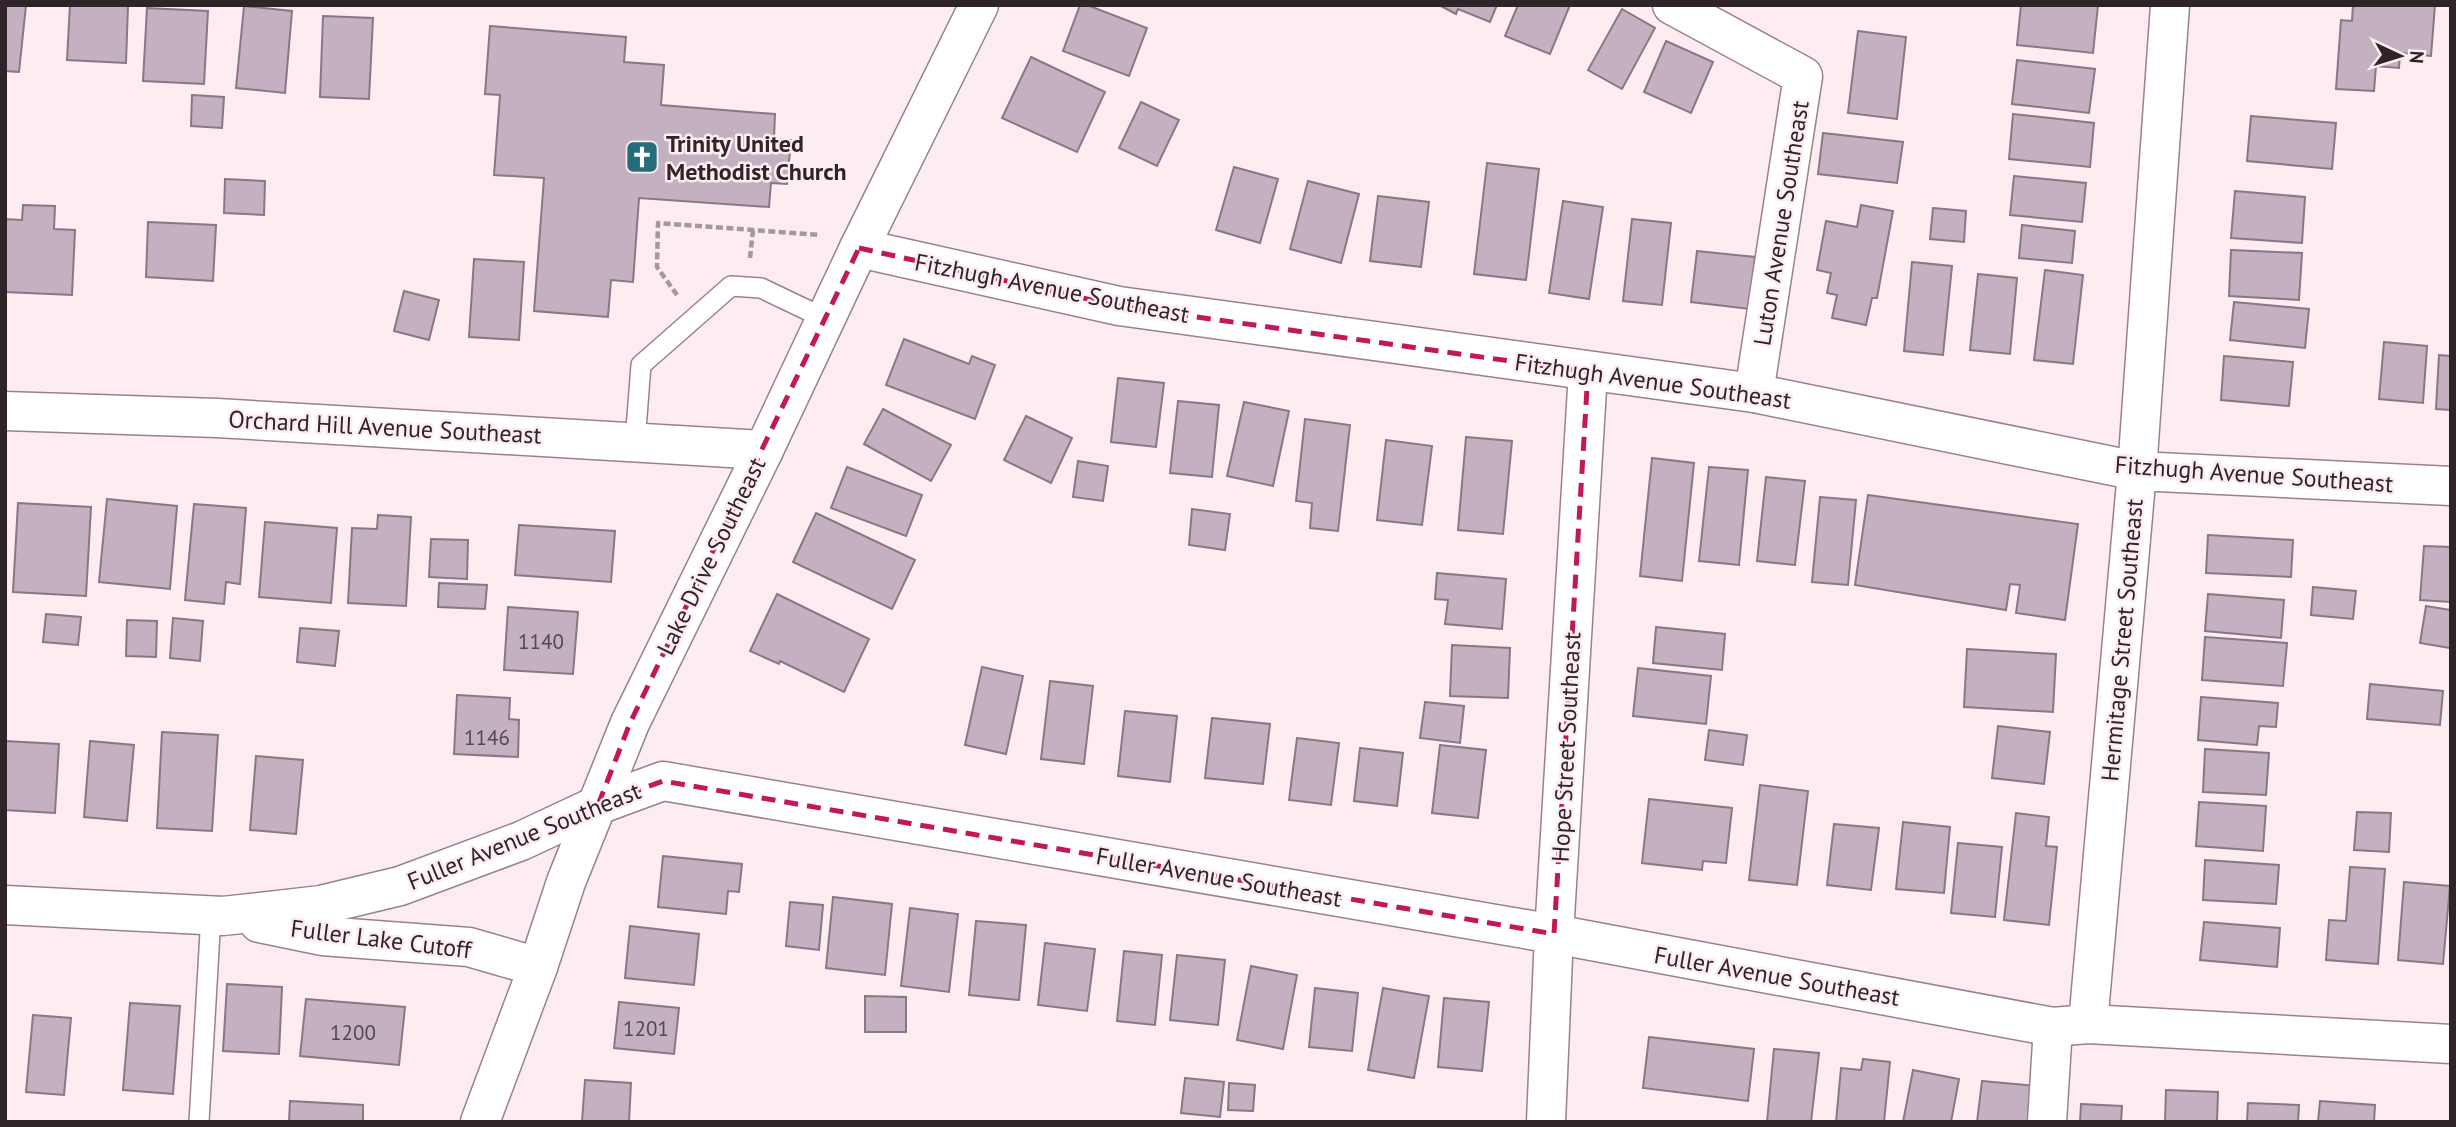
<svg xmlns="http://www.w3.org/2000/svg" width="2456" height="1127" viewBox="0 0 2456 1127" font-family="'PT Sans',sans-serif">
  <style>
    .building { fill: #c3b0c0; stroke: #887785; stroke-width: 2 }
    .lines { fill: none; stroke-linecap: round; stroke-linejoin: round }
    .lane-casing { stroke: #9b8288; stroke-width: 22 }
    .street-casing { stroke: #9b8288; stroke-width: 41 }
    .secondary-casing { stroke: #9b8288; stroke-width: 41 }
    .path { stroke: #a5979a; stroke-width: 4.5; stroke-dasharray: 7 3.5; stroke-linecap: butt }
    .lane { stroke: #fff; stroke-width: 19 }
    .street { stroke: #fff; stroke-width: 38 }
    .secondary { stroke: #fff; stroke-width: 38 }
    .marked { fill: none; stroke: #c2185b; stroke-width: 5; stroke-dasharray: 14 9; stroke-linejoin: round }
    .labels { text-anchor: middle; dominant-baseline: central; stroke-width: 5; stroke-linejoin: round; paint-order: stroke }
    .number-label { font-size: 21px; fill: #54484e }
    .poi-label { font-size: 24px; font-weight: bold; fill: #2f2528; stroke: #fdecf0; text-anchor: start }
    .street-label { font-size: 24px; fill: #2f2528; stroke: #fdecf0 }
  </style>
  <rect width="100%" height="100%" fill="#fdecf0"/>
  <g class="building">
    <polygon points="5,5 26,5 19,72 5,71"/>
    <polygon points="70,5 128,6 126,63 67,60"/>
    <polygon points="1080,5 1087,5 1147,28 1129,76 1063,51"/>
    <polygon points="1439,5 1497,5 1490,22 1458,9 1456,14"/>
    <polygon points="1518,5 1570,5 1550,54 1505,36"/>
    <polygon points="2021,5 2098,5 2093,53 2017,45"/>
    <polygon points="2353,5 2435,5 2431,56 2400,53 2399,68 2376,66 2374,91 2336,89 2341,20 2352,21"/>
    <polygon points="244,6 292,11 285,93 236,88"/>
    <polygon points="147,8 208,11 204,84 143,81"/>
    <polygon points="1622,9 1655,28 1622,89 1588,70"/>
    <polygon points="323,16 373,18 369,99 320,97"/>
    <polygon points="490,26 626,37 624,62 664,65 661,105 775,114 774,139 791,140 787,184 771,183 769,207 639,198 633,282 611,280 608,317 534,311 544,178 494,175 500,95 485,94"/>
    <polygon points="1858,31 1906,37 1897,119 1848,113"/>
    <polygon points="1666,41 1713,62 1691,113 1644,92"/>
    <polygon points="1031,57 1105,92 1077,152 1002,118"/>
    <polygon points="2017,60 2095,69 2089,113 2012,104"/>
    <polygon points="192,95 224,97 222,128 191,126"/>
    <polygon points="1141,102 1179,120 1157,166 1119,148"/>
    <polygon points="2013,114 2094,123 2090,167 2009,159"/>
    <polygon points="2251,116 2336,123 2332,169 2247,161"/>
    <polygon points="1823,133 1903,142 1897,183 1818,174"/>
    <polygon points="1487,163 1539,169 1526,280 1474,274"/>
    <polygon points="1234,167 1278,179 1260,243 1216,230"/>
    <polygon points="2014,176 2086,183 2082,222 2010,215"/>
    <polygon points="225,179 265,181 264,215 224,213"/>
    <polygon points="1308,181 1359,194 1341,263 1290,249"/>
    <polygon points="2235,191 2305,197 2302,243 2231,238"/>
    <polygon points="1378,196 1429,202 1421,267 1370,261"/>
    <polygon points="1563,201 1603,207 1589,299 1549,293"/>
    <polygon points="23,205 55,206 54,229 75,230 72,295 5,292 5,219 22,220"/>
    <polygon points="1861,205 1893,211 1877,298 1872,298 1866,325 1832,318 1837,295 1827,293 1831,273 1817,270 1826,221 1857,227"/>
    <polygon points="1933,208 1966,211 1964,242 1930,239"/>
    <polygon points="1632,219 1671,223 1662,305 1623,301"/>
    <polygon points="148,222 216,225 213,281 146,277"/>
    <polygon points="2022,225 2075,231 2072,263 2019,258"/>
    <polygon points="2231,250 2302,253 2299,300 2229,296"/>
    <polygon points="1697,251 1755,257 1750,309 1691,302"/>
    <polygon points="474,259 524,262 519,340 469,337"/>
    <polygon points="1912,262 1952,266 1943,355 1904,351"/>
    <polygon points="2045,270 2083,275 2073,364 2034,360"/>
    <polygon points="1978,274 2017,278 2010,354 1970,350"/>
    <polygon points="404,291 439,300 429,340 394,331"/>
    <polygon points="2234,302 2309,309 2305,348 2230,340"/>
    <polygon points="904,339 969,364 972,356 995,365 975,419 886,385"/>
    <polygon points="2384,342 2427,346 2423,403 2379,399"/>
    <polygon points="2439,355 2451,356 2451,410 2436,409"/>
    <polygon points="2224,356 2293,362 2289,406 2221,400"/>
    <polygon points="1118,378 1164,383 1156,447 1111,442"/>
    <polygon points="1178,401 1219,405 1212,477 1170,473"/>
    <polygon points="1244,402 1289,411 1273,486 1227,476"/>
    <polygon points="883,409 951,445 931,481 864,444"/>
    <polygon points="1026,416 1072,438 1051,483 1004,460"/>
    <polygon points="1305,419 1350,425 1338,531 1310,528 1312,503 1296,501"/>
    <polygon points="1466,437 1512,441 1503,534 1458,530"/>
    <polygon points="1386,440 1432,446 1422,525 1377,520"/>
    <polygon points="1652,458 1694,463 1682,581 1640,576"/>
    <polygon points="1078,461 1108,466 1103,501 1073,497"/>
    <polygon points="847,467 922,495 906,536 831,508"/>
    <polygon points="1709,467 1748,470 1739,565 1699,561"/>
    <polygon points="1766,477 1805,481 1795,565 1757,561"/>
    <polygon points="1868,495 2078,524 2065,620 2016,613 2020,585 2010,584 2006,610 1855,585"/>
    <polygon points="1820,497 1856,500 1848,585 1812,582"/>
    <polygon points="107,499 177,506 170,589 99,582"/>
    <polygon points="18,503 91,507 86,596 13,592"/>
    <polygon points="194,504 246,508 240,584 226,582 224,604 185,600"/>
    <polygon points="1192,509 1230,514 1225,550 1189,545"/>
    <polygon points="816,513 915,560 892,609 793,562"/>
    <polygon points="378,515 411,517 406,606 348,603 352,528 377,529"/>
    <polygon points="265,522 337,528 331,603 259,597"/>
    <polygon points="519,525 615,531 611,582 515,575"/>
    <polygon points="2208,535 2293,540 2291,577 2206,573"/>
    <polygon points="431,539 468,540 467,579 429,577"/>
    <polygon points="2424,546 2451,547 2451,602 2420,600"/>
    <polygon points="1437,573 1506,579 1502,629 1445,624 1448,600 1435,599"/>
    <polygon points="439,583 487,585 485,609 438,607"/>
    <polygon points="2313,587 2356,591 2353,619 2311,615"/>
    <polygon points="777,594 869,639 844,692 780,661 779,664 750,651"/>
    <polygon points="2208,594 2284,600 2281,638 2205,631"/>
    <polygon points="2426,606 2451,610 2450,648 2420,643"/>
    <polygon points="508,607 578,612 573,674 504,670"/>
    <polygon points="46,614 81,617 78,645 43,642"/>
    <polygon points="173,618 203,621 200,661 170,658"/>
    <polygon points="127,620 157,621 156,657 126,656"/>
    <polygon points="1656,627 1725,634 1722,670 1653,663"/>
    <polygon points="300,628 339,631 335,666 297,662"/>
    <polygon points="2205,637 2287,643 2283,686 2202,680"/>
    <polygon points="1452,645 1510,648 1508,698 1450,696"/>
    <polygon points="1967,649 2056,654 2053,712 1964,707"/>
    <polygon points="982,667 1023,676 1006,754 965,745"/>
    <polygon points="1638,668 1711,676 1706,724 1633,716"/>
    <polygon points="1050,681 1093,686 1084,764 1041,759"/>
    <polygon points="2370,684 2443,691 2440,725 2367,719"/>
    <polygon points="457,695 510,698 509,719 519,720 518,757 454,754"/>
    <polygon points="2201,697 2278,703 2276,727 2259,726 2257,745 2198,740"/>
    <polygon points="1425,702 1464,706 1460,743 1420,738"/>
    <polygon points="1125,711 1177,716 1170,782 1118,776"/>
    <polygon points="1212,718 1270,724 1263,784 1205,778"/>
    <polygon points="1998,726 2050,732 2044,784 1992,778"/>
    <polygon points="1709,730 1747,735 1743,765 1705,760"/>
    <polygon points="162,732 218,735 212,831 157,828"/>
    <polygon points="1297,738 1339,743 1331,805 1289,800"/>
    <polygon points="5,741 59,744 55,813 5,810"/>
    <polygon points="90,741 134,745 127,821 84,817"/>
    <polygon points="1440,745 1486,750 1478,818 1432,813"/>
    <polygon points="1360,748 1403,753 1397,806 1354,801"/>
    <polygon points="2205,749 2269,753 2266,795 2203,792"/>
    <polygon points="256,756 303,760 296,834 250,830"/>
    <polygon points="1760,785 1808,791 1797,885 1749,880"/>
    <polygon points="1649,799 1732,808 1726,863 1703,861 1702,870 1642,863"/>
    <polygon points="2199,802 2266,806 2263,851 2196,846"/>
    <polygon points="2357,812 2391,813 2389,852 2354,850"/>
    <polygon points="2016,813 2049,817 2046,846 2057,847 2049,925 2004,920"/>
    <polygon points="1903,822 1950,827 1944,893 1896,889"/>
    <polygon points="1834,824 1879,828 1871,890 1827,885"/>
    <polygon points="1958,843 2002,847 1995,917 1951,913"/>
    <polygon points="663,856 742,864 739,892 728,891 726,914 658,907"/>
    <polygon points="2205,860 2279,865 2276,904 2203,900"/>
    <polygon points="2350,867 2385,869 2378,964 2326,960 2329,920 2346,921"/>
    <polygon points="2404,882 2450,886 2443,964 2398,960"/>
    <polygon points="833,897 892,904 885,975 826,968"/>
    <polygon points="790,902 823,905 819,950 786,946"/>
    <polygon points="910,908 958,914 949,992 901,986"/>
    <polygon points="976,921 1026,925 1019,1000 969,995"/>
    <polygon points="2204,922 2280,928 2277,967 2200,960"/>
    <polygon points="630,926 699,934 694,985 625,978"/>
    <polygon points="1045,943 1095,949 1087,1011 1038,1005"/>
    <polygon points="1124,951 1162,955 1155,1025 1117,1021"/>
    <polygon points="1177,955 1225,960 1218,1025 1170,1020"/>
    <polygon points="1251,966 1297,975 1283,1049 1237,1040"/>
    <polygon points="227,984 282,987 279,1054 223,1051"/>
    <polygon points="1315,988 1358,993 1352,1051 1309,1047"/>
    <polygon points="1383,988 1429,996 1414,1078 1368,1070"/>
    <polygon points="865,996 906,997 906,1032 865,1032"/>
    <polygon points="1444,998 1489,1002 1482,1071 1438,1067"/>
    <polygon points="306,999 405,1007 399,1065 300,1056"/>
    <polygon points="619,1002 679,1008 674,1054 614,1048"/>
    <polygon points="130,1003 180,1006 173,1094 123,1090"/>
    <polygon points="33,1015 71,1018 64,1095 26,1092"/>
    <polygon points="1649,1037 1754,1049 1748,1101 1643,1088"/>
    <polygon points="1774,1049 1819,1053 1811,1122 1767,1122"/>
    <polygon points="1863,1059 1890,1062 1884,1122 1836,1122 1841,1068 1861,1070"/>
    <polygon points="1913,1070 1959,1079 1951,1122 1903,1122"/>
    <polygon points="1185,1078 1224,1082 1220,1117 1181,1113"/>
    <polygon points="585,1080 631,1083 629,1122 582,1122"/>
    <polygon points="1982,1081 2036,1086 2033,1122 1977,1122"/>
    <polygon points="1229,1083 1255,1085 1253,1111 1228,1110"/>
    <polygon points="2166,1090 2218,1092 2217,1122 2165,1122"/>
    <polygon points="290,1101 363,1105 363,1122 289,1122"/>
    <polygon points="2320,1101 2375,1105 2374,1122 2318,1122"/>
    <polygon points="2248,1103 2299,1105 2298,1122 2247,1122"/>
    <polygon points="2081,1104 2122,1106 2121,1122 2080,1122"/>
  </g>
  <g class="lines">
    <defs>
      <g id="lane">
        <polyline points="635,442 641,365 731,286 761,288 826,319"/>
        <polyline points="199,1122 211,915"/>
      </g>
      <g id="street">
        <polyline points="1672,5 1803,76 1754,393"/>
        <polyline points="859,248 1119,306 1754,393 2137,471 2451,486"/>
        <polyline points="5,411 217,418 764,450"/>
        <polyline points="2088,1024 2137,471 2170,5"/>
        <polyline points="1546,1122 1554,934 1588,372"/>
        <polyline points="2047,1122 2053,1027"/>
      </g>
      <g id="secondary">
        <polyline points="5,905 223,916 321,905 400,886 521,841 598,805 663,781 1554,934 2053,1027 2088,1024 2451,1044"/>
        <polyline points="259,923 322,936 469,947 538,967"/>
        <polyline points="480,1122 538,967 566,882 630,723 764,450 859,248 979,5"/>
      </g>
    </defs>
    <use href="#lane" class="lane-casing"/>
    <use href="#street" class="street-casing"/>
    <use href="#secondary" class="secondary-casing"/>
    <g class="path">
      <polyline points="750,258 753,230"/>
      <polyline points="677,295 657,267 658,223 820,235"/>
    </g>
    <use href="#lane" class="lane"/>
    <use href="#street" class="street"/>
    <use href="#secondary" class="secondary"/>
  </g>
  <path class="marked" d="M859,248l260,58 469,66 -34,562 -891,-153 -65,24 32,-82z"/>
  <defs>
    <symbol id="church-square" viewBox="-11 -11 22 22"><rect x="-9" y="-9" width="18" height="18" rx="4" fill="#266d7b" stroke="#fdecf0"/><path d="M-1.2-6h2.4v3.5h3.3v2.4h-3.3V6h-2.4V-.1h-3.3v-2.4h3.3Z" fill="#fff"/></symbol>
  </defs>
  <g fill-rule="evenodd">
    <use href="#church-square" x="623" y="138" width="38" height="38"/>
  </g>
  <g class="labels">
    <g class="number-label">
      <text x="541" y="641">1140</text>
      <text x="487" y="737">1146</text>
      <text x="646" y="1028">1201</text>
      <text x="353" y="1032">1200</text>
    </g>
    <g class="poi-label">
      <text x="666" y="143">Trinity United<tspan x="666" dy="28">Methodist Church</tspan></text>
    </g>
    <g class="street-label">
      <text transform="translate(1781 223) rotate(-81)">Luton Avenue Southeast</text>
      <text transform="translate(1052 288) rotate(11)">Fitzhugh Avenue Southeast</text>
      <text transform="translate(1653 381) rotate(8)">Fitzhugh Avenue Southeast</text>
      <text transform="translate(385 427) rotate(3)">Orchard Hill Avenue Southeast</text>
      <text transform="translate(2254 474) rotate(4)">Fitzhugh Avenue Southeast</text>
      <text transform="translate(711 556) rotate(-64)">Lake Drive Southeast</text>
      <text transform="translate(2122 640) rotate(-85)">Hermitage Street Southeast</text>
      <text transform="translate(1566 747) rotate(-87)">Hope Street Southeast</text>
      <text transform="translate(524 836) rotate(-22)">Fuller Avenue Southeast</text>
      <text transform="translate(1219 877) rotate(10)">Fuller Avenue Southeast</text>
      <text transform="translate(381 939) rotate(7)">Fuller Lake Cutoff</text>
      <text transform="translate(1777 976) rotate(10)">Fuller Avenue Southeast</text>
    </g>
  </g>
  <rect width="2456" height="1127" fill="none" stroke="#2f2528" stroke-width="14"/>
  <g transform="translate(2400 56) rotate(94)" stroke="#fdecf0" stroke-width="5" paint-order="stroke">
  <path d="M0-5L12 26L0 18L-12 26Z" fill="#2f2528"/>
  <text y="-10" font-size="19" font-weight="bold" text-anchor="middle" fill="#2f2528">N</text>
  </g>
</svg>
